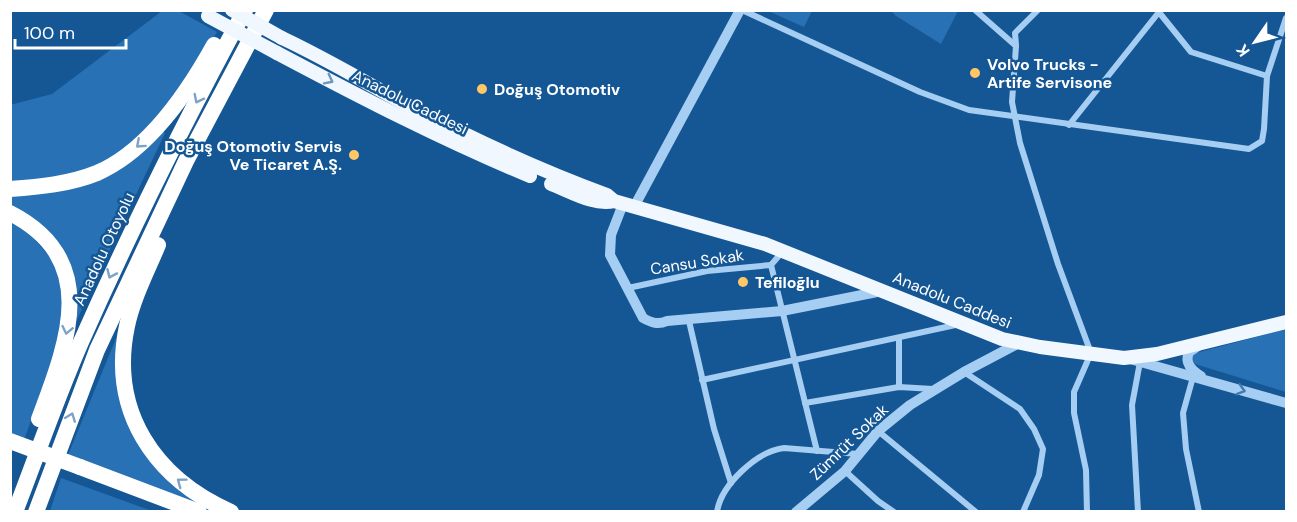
<svg xmlns="http://www.w3.org/2000/svg" width="1297" height="522" viewBox="0 0 1297 522" font-family="'DM Sans',sans-serif">
  <style>
    .green { fill: #2871b4 }
    .lines { fill: none; stroke-linecap: round; stroke-linejoin: round }
    .minor { stroke: #a5cef2; stroke-width: 6 }
    .tertiary { stroke: #a5cef2; stroke-width: 10 }
    .primary { stroke: #f0f7ff; stroke-width: 14 }
    .motorway { stroke: #fff; stroke-width: 16 }
    .primary-bridge { stroke: #f0f7ff; stroke-width: 14 }
    .motorway-bridge { stroke: #fff; stroke-width: 16 }
    .oneway { stroke: #6d97bf }
    .oneway2 { stroke: #7ea3c5 }
    .oneway3 { stroke: #407bb1 }
    .poi-dot { fill: #ffc766; stroke: #155795; stroke-width: 2 }
    .labels { text-anchor: middle; dominant-baseline: central; stroke-width: 5; stroke-linejoin: round; paint-order: stroke }
    .poi-label { font-size: 16px; font-weight: bold; fill: #fff; stroke: #155795; text-anchor: start }
    .street-label { font-size: 16px; fill: #fff; stroke: #155795 }
  </style>
  <rect width="100%" height="100%" fill="#155795"/>
  <g class="green">
    <polygon points="162,11 179,11 217,32 195,70 136,141 109,161 70,176 11,184 10,105 52,94"/>
    <polygon points="768,11 812,11 804,27"/>
    <polygon points="891,11 958,11 941,44 896,16"/>
    <polygon points="163,131 165,133 75,324 74,287 11,208 11,194 65,189"/>
    <polygon points="10,220 25,228 54,262 64,297 55,353 24,440 11,434"/>
    <polygon points="120,320 122,404 213,511 68,455 117,336"/>
    <polygon points="1286,329 1286,392 1195,364 1192,360 1192,355 1196,353"/>
    <polygon points="61,478 152,511 50,511"/>
  </g>
  <g class="lines">
    <g class="minor">
      <polyline points="742,10 920,92 969,110 1249,149 1262,141 1264,129 1267,76 1286,18"/>
      <polyline points="975,10 1016,46 1012,102 1020,143 1058,264 1091,353 1074,392 1074,413 1086,470 1087,512"/>
      <polyline points="1158,11 1191,52 1267,76"/>
      <polyline points="1016,45 1015,33 1038,10"/>
      <polyline points="1069,125 1159,12"/>
      <polyline points="783,251 771,265 817,451"/>
      <polyline points="628,288 707,271 771,265"/>
      <polyline points="689,321 714,429 731,483"/>
      <polyline points="899,338 899,387"/>
      <polyline points="964,372 1020,409 1034,429 1043,449 1039,475 1023,512"/>
      <polyline points="1193,377 1183,413 1186,449 1199,512"/>
      <polyline points="702,380 960,324"/>
      <polyline points="805,403 899,387 933,389"/>
      <polyline points="878,431 976,512"/>
      <polyline points="845,471 878,501 894,512"/>
      <path d="M717,512c4,-27 40,-61 67,-64l74,6"/>
      <polyline points="1138,512 1132,405 1140,362"/>
    </g>
    <g class="tertiary">
      <path d="M623,204l-12,31 -1,20 33,63c9,5 15,7 24,3l115,-10 100,-20"/>
      <polyline points="634,207 740,10"/>
      <path d="M1198,346l-9,6c-5,11 3,19 12,24"/>
      <polyline points="1130,359 1286,403"/>
      <polyline points="796,512 845,471 878,431 910,405 964,372 1019,343"/>
    </g>
    <g class="primary">
      <path d="M282,38c45,21 86,46 129,69 65,34 128,63 196,88l7,6 151,43 237,95 38,8 84,11 33,-4 129,-32"/>
      <path d="M277,53c83,44 166,87 253,123"/>
      <path d="M551,184c19,7 43,22 63,17"/>
    </g>
    <g class="motorway">
      <path d="M10,189c29,-2 60,-5 87,-16 51,-22 91,-81 117,-128"/>
      <path d="M10,213c92,47 57,131 29,206"/>
      <path d="M158,245c-11,26 -25,53 -31,81 -18,85 27,152 104,186"/>
      <polyline points="80,467 199,512"/>
      <path d="M15,512c22,-57 42,-115 66,-170 50,-113 105,-223 164,-332"/>
      <polyline points="36,512 97,350 186,161 266,10"/>
    </g>
    <g class="primary-bridge">
      <polyline points="232,10 282,38"/>
      <polyline points="208,16 277,53"/>
    </g>
    <polyline class="motorway-bridge" points="10,441 80,467"/>
  </g>
  <defs><path id="oneway-chevron" d="M-2-3.5L2.5 0L-2 3.5" fill="none" stroke-width="1.6" stroke-linecap="round" stroke-linejoin="round" transform="scale(1.5)"/></defs>
  <use class="oneway" href="#oneway-chevron" transform="translate(329 80) rotate(27)"/>
  <g class="oneway2">
    <use href="#oneway-chevron" transform="translate(198 99) rotate(117)"/>
    <use href="#oneway-chevron" transform="translate(140 144) rotate(138)"/>
    <use href="#oneway-chevron" transform="translate(111 274) rotate(114)"/>
    <use href="#oneway-chevron" transform="translate(67 330) rotate(102)"/>
    <use href="#oneway-chevron" transform="translate(71 417) rotate(-69)"/>
    <use href="#oneway-chevron" transform="translate(181 482) rotate(-143)"/>
  </g>
  <use class="oneway3" href="#oneway-chevron" transform="translate(1241 390) rotate(16)"/>
  <g class="poi-dot">
    <circle cx="975" cy="73" r="6"/>
    <circle cx="482" cy="89" r="6"/>
    <circle cx="354" cy="155" r="6"/>
    <circle cx="743" cy="282" r="6"/>
  </g>
  <g class="labels">
    <g class="poi-label">
      <text x="987" y="64">Volvo Trucks -<tspan x="987" dy="18">Artife Servisone</tspan></text>
      <text x="494" y="89">Doğuş Otomotiv</text>
      <text x="342" y="146" text-anchor="end">Doğuş Otomotiv Servis<tspan x="342" dy="18">Ve Ticaret A.Ş.</tspan></text>
      <text x="755" y="282">Tefiloğlu</text>
    </g>
    <g class="street-label">
      <text transform="translate(410 102) rotate(26)">Anadolu Caddesi</text>
      <text transform="translate(104 249) rotate(-65)">Anadolu Otoyolu</text>
      <text transform="translate(697 262) rotate(-9)">Cansu Sokak</text>
      <text transform="translate(952 300) rotate(22)">Anadolu Caddesi</text>
      <text transform="translate(849 442) rotate(-44)">Zümrüt Sokak</text>
    </g>
  </g>
  <rect width="1297" height="522" fill="none" stroke="#ffffff" stroke-width="24"/>
  <g transform="translate(1255 42) rotate(235)" stroke="#155795" stroke-width="4.5" paint-order="stroke">
  <path d="M0-4.5L10 22L0 15L-10 22Z" fill="#ffffff"/>
  <text y="-9" font-size="16" font-weight="bold" text-anchor="middle" fill="#ffffff">K</text>
  </g>
  <path d="M15 39v9h111v-9" fill="none" stroke="#ffffff" stroke-width="3"/>
  <text x="24" y="39" font-size="18" fill="#ffffff" stroke="#155795" stroke-width="4.5" paint-order="stroke">100 m</text>
</svg>
